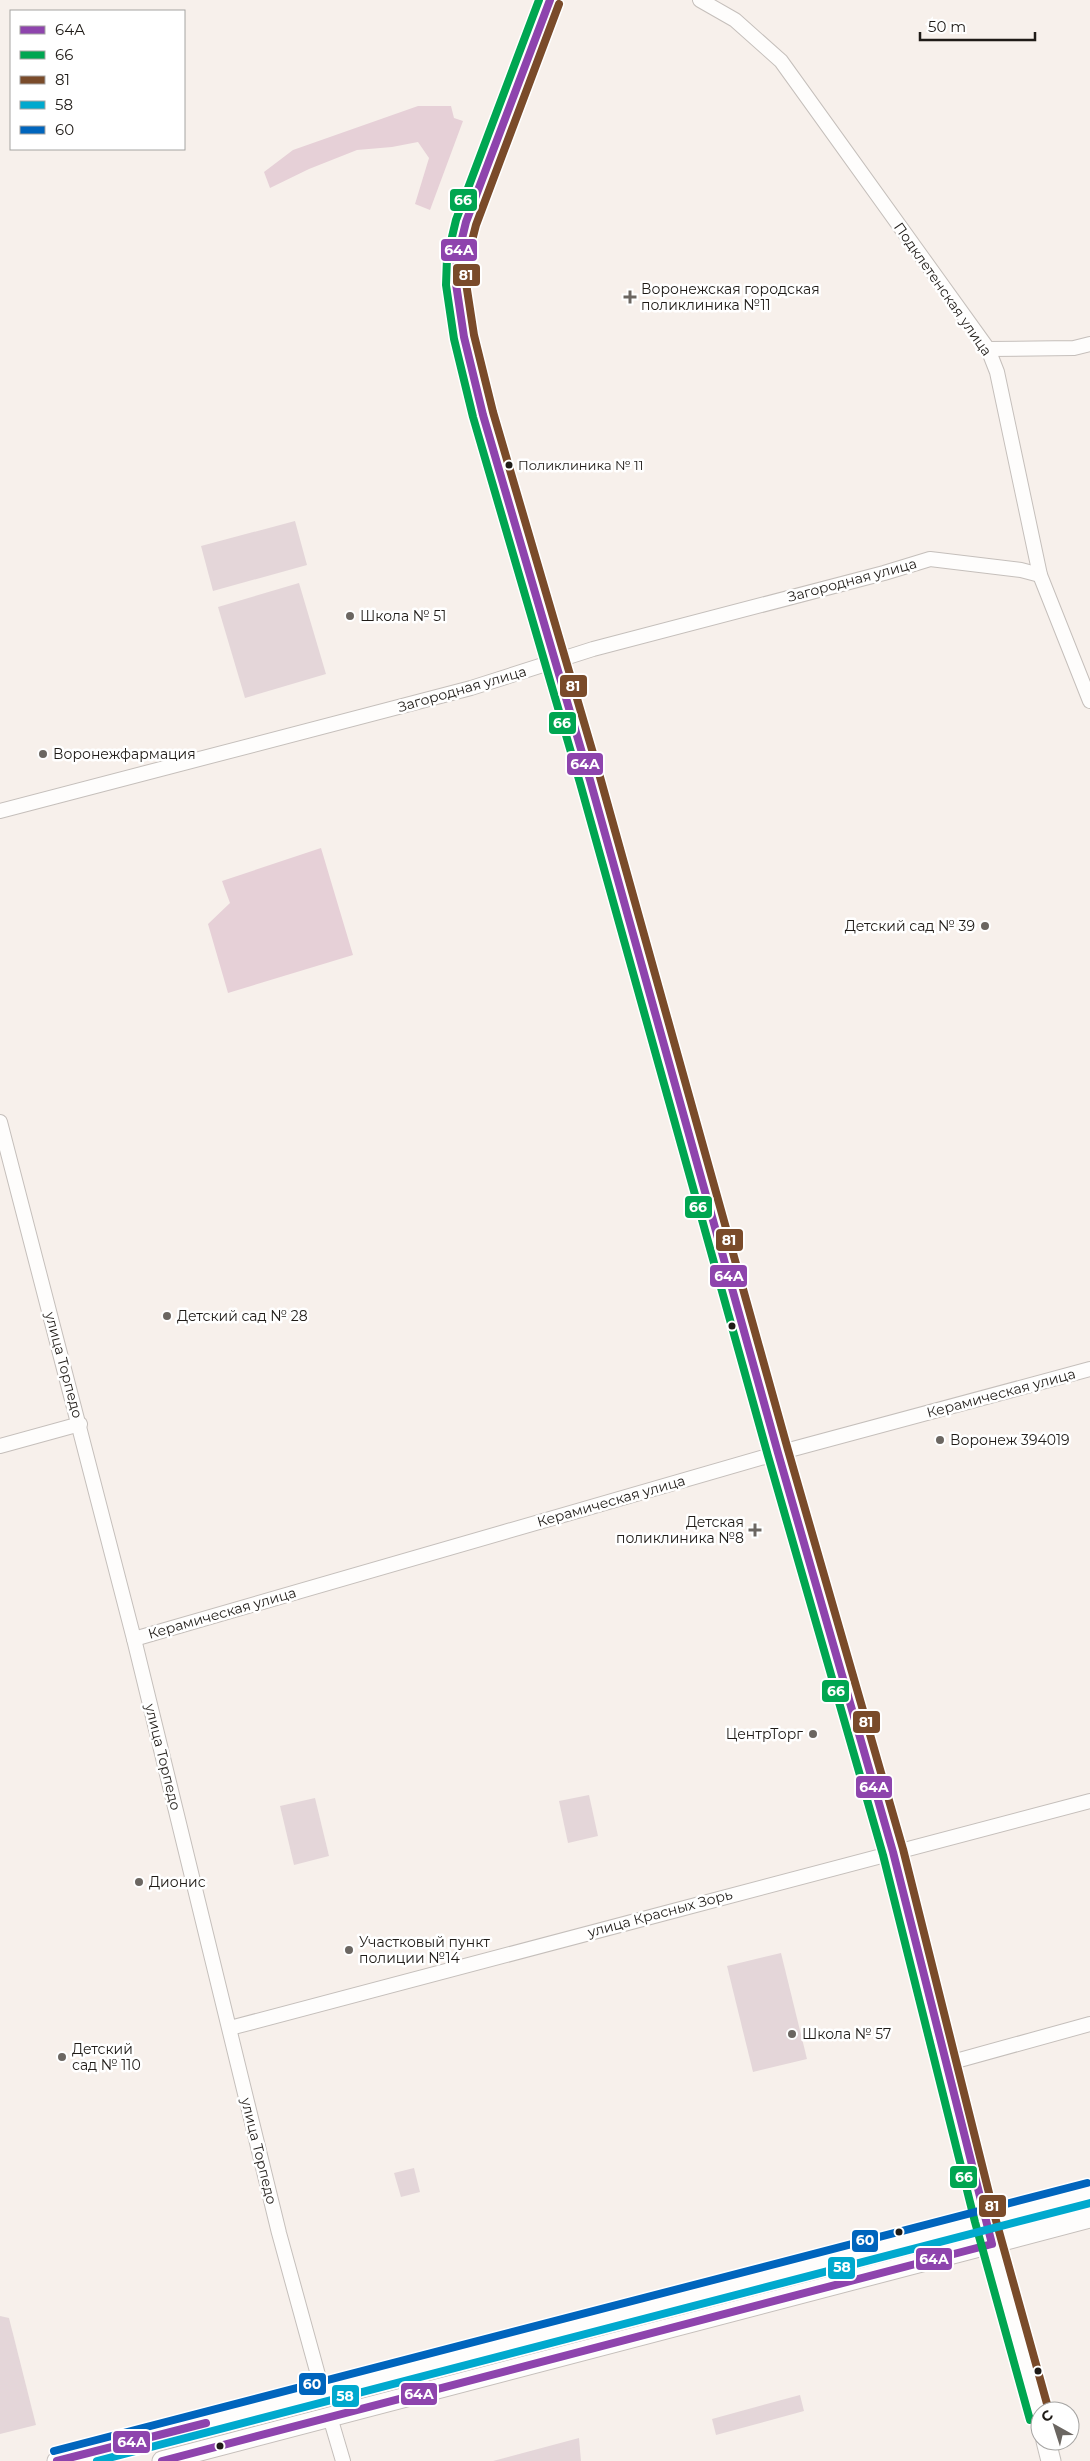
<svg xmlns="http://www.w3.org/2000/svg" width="1090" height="2461" viewBox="0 0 1090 2461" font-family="Montserrat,sans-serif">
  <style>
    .green { fill: #e4d6d9 }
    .forest { fill: #e6d0d7 }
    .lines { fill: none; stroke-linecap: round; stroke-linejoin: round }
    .street-casing { stroke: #c5bfbb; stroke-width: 16 }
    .secondary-casing { stroke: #c5bfbb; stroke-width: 21 }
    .street { stroke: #fefdfc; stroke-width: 14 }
    .secondary { stroke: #fefdfc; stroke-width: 19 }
    .bus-1-casing { stroke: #fff; stroke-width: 11 }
    .bus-2-casing { stroke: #fff; stroke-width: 11 }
    .bus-3-casing { stroke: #fff; stroke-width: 11 }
    .bus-4-casing { stroke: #fff; stroke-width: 11 }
    .bus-5-casing { stroke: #fff; stroke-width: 11 }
    .bus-1 { stroke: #8e44ad; stroke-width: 8 }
    .bus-2 { stroke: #00a651; stroke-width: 8 }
    .bus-3 { stroke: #7a4b2a; stroke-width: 8 }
    .bus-4 { stroke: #00a9ce; stroke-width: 8 }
    .bus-5 { stroke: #0065bd; stroke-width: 8 }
    .poi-dot { fill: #6b6661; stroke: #fff; stroke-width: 2 }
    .bus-dot { fill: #1f1b17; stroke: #fff; stroke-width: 2 }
    .labels { text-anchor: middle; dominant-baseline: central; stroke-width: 5; stroke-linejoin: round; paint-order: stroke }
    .bus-label { font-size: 13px; fill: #1f1b17; stroke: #fff; text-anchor: start }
    .poi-label { font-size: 14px; fill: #1f1b17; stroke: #fff; text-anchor: start }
    .street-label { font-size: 14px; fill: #1f1b17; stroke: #fff }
    .line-badge { stroke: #fff; stroke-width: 2 }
    .badge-label { font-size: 14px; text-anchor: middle; font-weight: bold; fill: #fff }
  </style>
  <rect width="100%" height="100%" fill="#f7f0eb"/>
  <g class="green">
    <polygon points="295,521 307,565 213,591 201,546"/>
    <polygon points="299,583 326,674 245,698 218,607"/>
    <polygon points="589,1795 598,1836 568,1843 559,1801"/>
    <polygon points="315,1798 329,1856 294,1865 280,1806"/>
    <polygon points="781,1953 807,2059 753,2072 727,1966"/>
    <polygon points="414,2168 420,2192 401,2197 394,2173"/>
    <polygon points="0,2316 9,2318 36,2425 0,2434"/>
    <polygon points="800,2395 804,2411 716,2435 712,2419"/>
    <polygon points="579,2438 581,2461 493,2461"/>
  </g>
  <g class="forest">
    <polygon points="418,106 451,106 454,118 463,121 430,210 415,204 429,158 418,142 392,147 357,150 309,169 270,188 264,172 293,150"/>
    <polygon points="321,848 353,955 228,993 208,924 230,903 222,881"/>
  </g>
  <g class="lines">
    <defs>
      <g id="street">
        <polyline points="700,0 735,20 781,61 988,349 997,372 1040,575 1090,701"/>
        <polyline points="988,349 1074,348 1090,344"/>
        <polyline points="0,811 471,688 593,649 884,573 930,559 1021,570 1040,575"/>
        <polyline points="0,1122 134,1639 279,2233 323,2393"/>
        <polyline points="0,1446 80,1424"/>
        <polyline points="134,1639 778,1453 1090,1369"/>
        <polyline points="230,2028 1090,1801"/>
        <polyline points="945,2064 1090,2024"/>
        <polyline points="330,2417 343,2461"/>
      </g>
      <g id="secondary">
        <polyline points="550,0 466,222 457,259 456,284 464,337 483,415 590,780 778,1453 893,1852 985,2220 1040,2417"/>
        <polyline points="1046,2441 1051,2461"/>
        <polyline points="57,2461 1090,2193"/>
        <polyline points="162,2461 1090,2218"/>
      </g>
    </defs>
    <use href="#street" class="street-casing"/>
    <use href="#secondary" class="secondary-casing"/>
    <use href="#street" class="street"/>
    <use href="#secondary" class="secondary"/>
    <defs>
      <g id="bus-1">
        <polyline points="57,2461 206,2423"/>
        <polyline points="162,2461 992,2244 893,1852 778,1453 590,780 483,415 464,337 456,284 457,259 466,222 550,0"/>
      </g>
      <polyline id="bus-2" points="539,0 456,220 447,258 446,285 454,339 473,417 580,783 768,1456 883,1855 975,2222 1030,2420"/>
      <polyline id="bus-3" points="559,4 476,225 467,260 466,283 474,335 493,412 600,777 788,1450 903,1849 995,2217 1049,2411"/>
      <polyline id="bus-4" points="97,2461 1090,2203"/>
      <polyline id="bus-5" points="54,2451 1087,2183"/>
    </defs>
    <use href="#bus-1" class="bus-1-casing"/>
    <use href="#bus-2" class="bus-2-casing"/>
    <use href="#bus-3" class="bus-3-casing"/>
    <use href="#bus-4" class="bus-4-casing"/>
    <use href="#bus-5" class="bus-5-casing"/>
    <use href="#bus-1" class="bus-1"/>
    <use href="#bus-2" class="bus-2"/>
    <use href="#bus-3" class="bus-3"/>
    <use href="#bus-4" class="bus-4"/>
    <use href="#bus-5" class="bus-5"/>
  </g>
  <g class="poi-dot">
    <path d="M627.5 289.5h5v5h5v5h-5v5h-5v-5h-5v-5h5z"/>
    <circle cx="350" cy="616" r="5"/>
    <circle cx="43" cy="754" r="5"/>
    <circle cx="985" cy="926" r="5"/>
    <circle cx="167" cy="1316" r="5"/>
    <circle cx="940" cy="1440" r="5"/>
    <path d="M752.5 1522.5h5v5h5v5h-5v5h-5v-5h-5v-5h5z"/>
    <circle cx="813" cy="1734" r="5"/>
    <circle cx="139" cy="1882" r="5"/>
    <circle cx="349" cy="1950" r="5"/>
    <circle cx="792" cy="2034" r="5"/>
    <circle cx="62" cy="2057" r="5"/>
  </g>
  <g class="bus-dot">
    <circle cx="509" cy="465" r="4.5"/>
    <circle cx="732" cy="1326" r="4.5"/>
    <circle cx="899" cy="2232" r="4.5"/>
    <circle cx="1038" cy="2371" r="4.5"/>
    <circle cx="220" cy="2446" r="4.5"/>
  </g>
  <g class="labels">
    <g class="bus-label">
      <text x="518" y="465">Поликлиника № 11</text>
    </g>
    <g class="poi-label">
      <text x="641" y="289">Воронежская городская<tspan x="641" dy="16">поликлиника №11</tspan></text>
      <text x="360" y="616">Школа № 51</text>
      <text x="53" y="754">Воронежфармация</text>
      <text x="975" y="926" text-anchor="end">Детский сад № 39</text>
      <text x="177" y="1316">Детский сад № 28</text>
      <text x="950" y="1440">Воронеж 394019</text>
      <text x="744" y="1522" text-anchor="end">Детская<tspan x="744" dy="16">поликлиника №8</tspan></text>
      <text x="803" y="1734" text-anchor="end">ЦентрТорг</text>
      <text x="149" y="1882">Дионис</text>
      <text x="359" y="1942">Участковый пункт<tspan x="359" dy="16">полиции №14</tspan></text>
      <text x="802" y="2034">Школа № 57</text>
      <text x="72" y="2049">Детский<tspan x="72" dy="16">сад № 110</tspan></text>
    </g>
    <g class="street-label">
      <text transform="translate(943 289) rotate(55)">Подклетенская улица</text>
      <text transform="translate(852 580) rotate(-15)">Загородная улица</text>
      <text transform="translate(462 689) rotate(-16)">Загородная улица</text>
      <text transform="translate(64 1365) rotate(75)">улица Торпедо</text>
      <text transform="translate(1001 1393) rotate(-15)">Керамическая улица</text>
      <text transform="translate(611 1501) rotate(-16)">Керамическая улица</text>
      <text transform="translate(222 1613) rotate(-16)">Керамическая улица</text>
      <text transform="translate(163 1757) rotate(76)">улица Торпедо</text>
      <text transform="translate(660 1913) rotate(-15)">улица Красных Зорь</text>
      <text transform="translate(259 2151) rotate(76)">улица Торпедо</text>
    </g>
  </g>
  <g class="line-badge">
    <rect x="449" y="188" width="29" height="24" rx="5" fill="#00a651"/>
    <rect x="440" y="238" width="38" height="24" rx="5" fill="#8e44ad"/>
    <rect x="452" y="263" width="29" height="24" rx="5" fill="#7a4b2a"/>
    <rect x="559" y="674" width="29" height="24" rx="5" fill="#7a4b2a"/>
    <rect x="548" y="711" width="29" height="24" rx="5" fill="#00a651"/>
    <rect x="566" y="752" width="38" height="24" rx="5" fill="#8e44ad"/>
    <rect x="684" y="1195" width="29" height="24" rx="5" fill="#00a651"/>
    <rect x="715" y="1228" width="29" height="24" rx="5" fill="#7a4b2a"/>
    <rect x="709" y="1264" width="39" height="24" rx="5" fill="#8e44ad"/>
    <rect x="821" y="1679" width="29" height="24" rx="5" fill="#00a651"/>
    <rect x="852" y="1710" width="29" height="24" rx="5" fill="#7a4b2a"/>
    <rect x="855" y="1775" width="38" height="24" rx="5" fill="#8e44ad"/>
    <rect x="949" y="2165" width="29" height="24" rx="5" fill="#00a651"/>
    <rect x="978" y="2194" width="29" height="24" rx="5" fill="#7a4b2a"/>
    <rect x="851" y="2229" width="28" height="24" rx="5" fill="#0065bd"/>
    <rect x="915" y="2247" width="38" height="24" rx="5" fill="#8e44ad"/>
    <rect x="827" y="2256" width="29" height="24" rx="5" fill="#00a9ce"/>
    <rect x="298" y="2372" width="29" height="24" rx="5" fill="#0065bd"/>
    <rect x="400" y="2382" width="38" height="24" rx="5" fill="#8e44ad"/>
    <rect x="331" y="2384" width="29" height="24" rx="5" fill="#00a9ce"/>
    <rect x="112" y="2430" width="39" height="24" rx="5" fill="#8e44ad"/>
  </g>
  <g class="badge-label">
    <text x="463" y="205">66</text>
    <text x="459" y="255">64А</text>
    <text x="466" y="280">81</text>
    <text x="573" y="691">81</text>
    <text x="562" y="728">66</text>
    <text x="585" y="769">64А</text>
    <text x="698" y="1212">66</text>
    <text x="729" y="1245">81</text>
    <text x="729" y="1281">64А</text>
    <text x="836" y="1696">66</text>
    <text x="866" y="1727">81</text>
    <text x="874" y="1792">64А</text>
    <text x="964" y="2182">66</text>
    <text x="992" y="2211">81</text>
    <text x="865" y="2245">60</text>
    <text x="934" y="2264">64А</text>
    <text x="842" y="2272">58</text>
    <text x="312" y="2389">60</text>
    <text x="419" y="2399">64А</text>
    <text x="345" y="2401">58</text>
    <text x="132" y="2447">64А</text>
  </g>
  <rect x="10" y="10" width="175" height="140" fill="#ffffff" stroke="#a5a4a2"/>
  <rect x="20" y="26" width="25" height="8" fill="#8e44ad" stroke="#a5a4a2"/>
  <text x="55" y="35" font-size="15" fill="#1f1b17">64А</text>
  <rect x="20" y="51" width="25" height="8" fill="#00a651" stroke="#a5a4a2"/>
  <text x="55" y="60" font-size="15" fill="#1f1b17">66</text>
  <rect x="20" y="76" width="25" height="8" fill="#7a4b2a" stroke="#a5a4a2"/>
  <text x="55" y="85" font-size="15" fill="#1f1b17">81</text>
  <rect x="20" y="101" width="25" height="8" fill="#00a9ce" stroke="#a5a4a2"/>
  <text x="55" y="110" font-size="15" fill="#1f1b17">58</text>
  <rect x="20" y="126" width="25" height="8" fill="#0065bd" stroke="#a5a4a2"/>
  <text x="55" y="135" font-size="15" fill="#1f1b17">60</text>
  <g transform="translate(1055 2426) rotate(321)"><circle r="24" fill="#ffffff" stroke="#a5a4a2"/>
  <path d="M0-4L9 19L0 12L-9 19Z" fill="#6b6661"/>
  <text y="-8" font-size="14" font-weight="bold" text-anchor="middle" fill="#1f1b17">С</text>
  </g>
  <path d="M920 32v8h115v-8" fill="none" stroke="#1f1b17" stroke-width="2.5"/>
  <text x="928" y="32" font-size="15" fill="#1f1b17" stroke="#ffffff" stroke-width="4" paint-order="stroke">50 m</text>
</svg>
